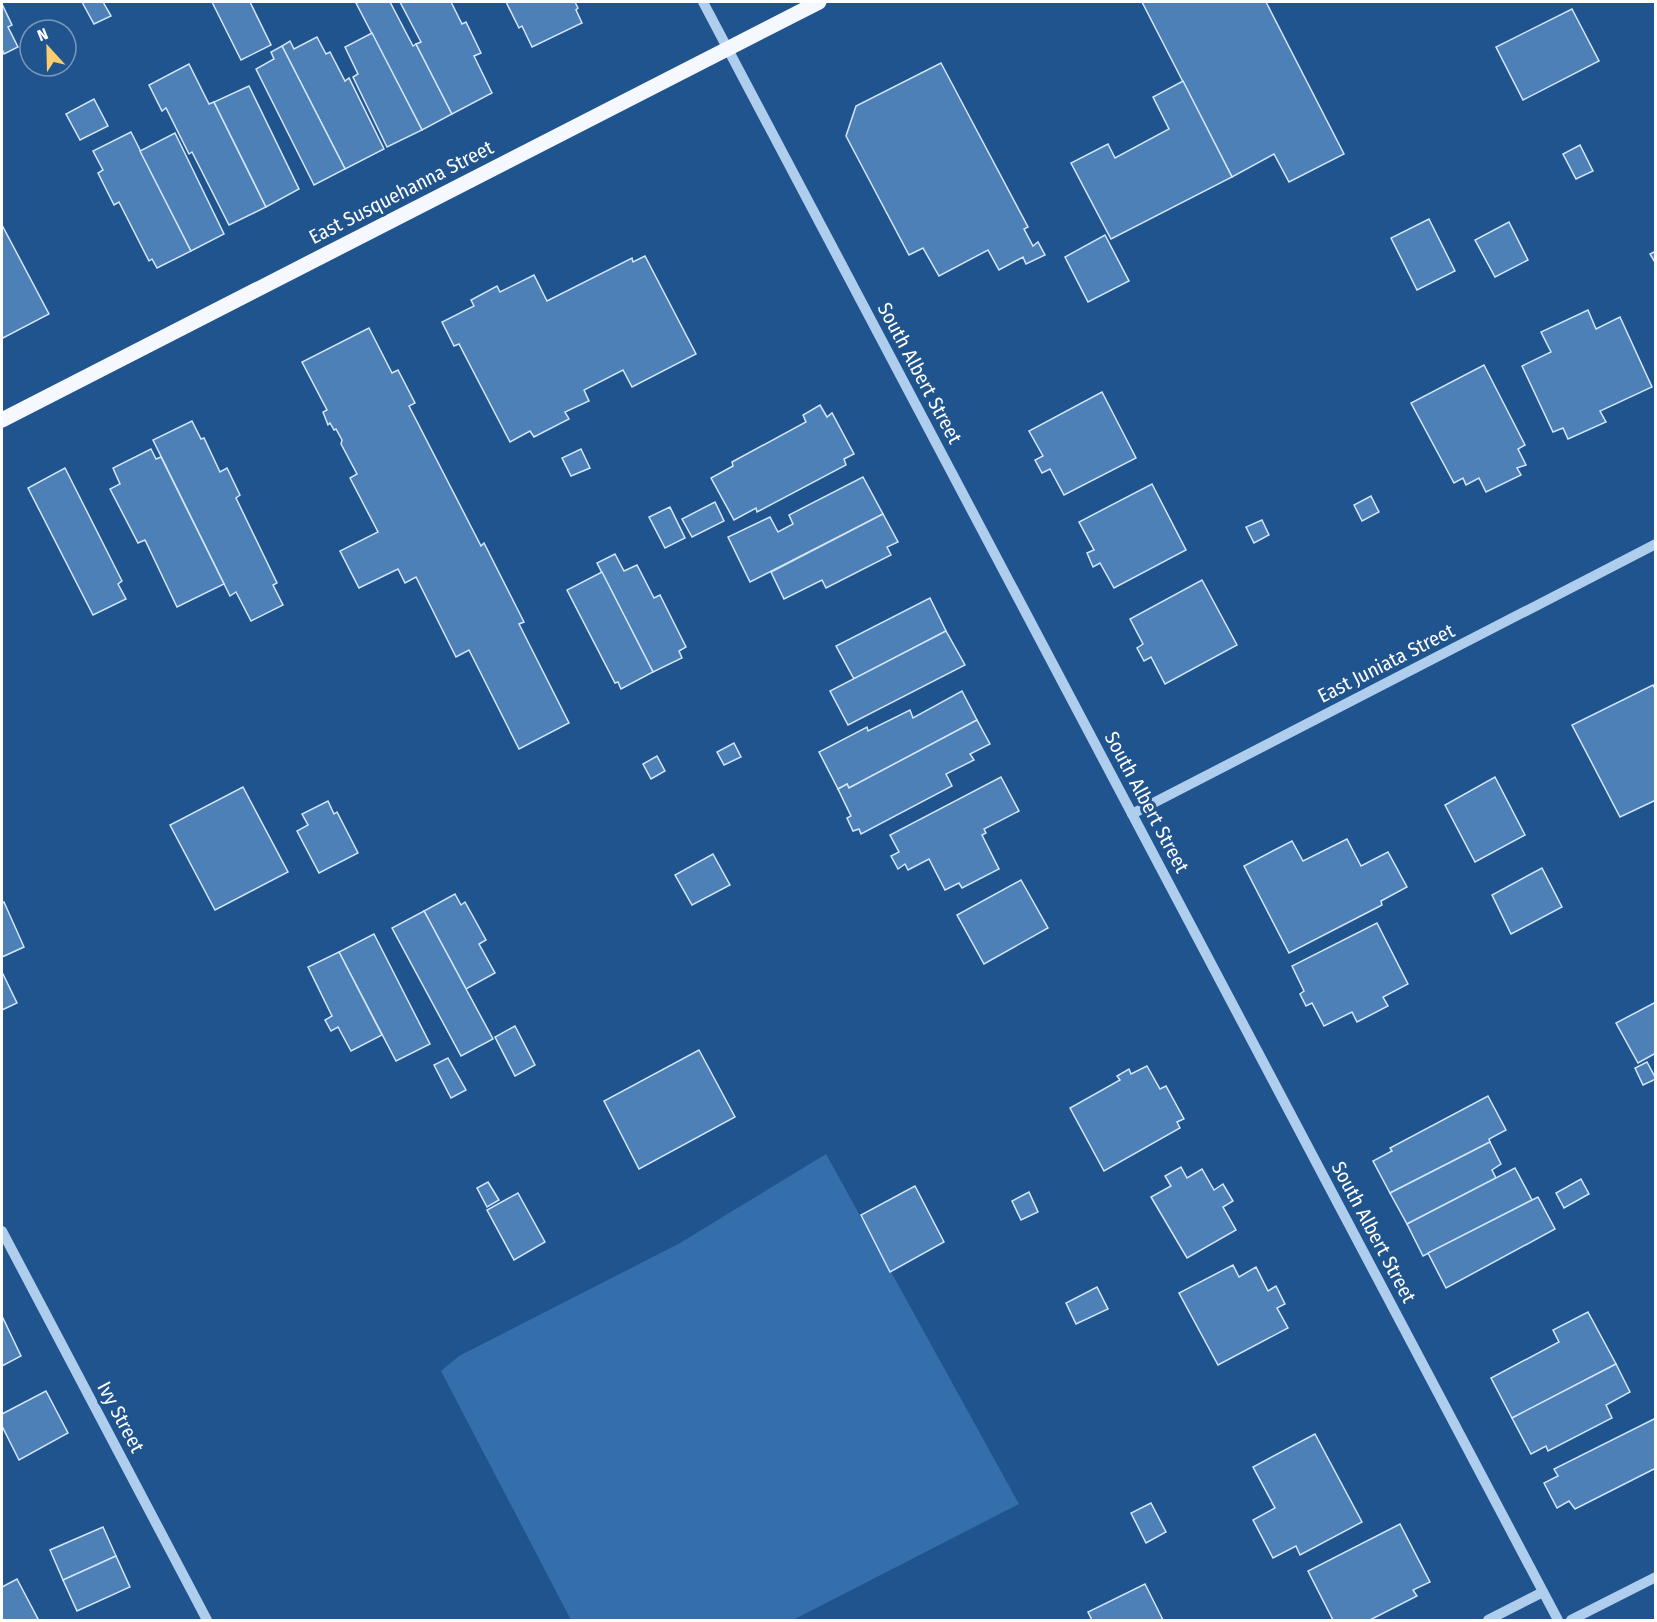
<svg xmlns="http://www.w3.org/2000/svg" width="1657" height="1622" viewBox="0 0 1657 1622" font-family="'Fira Sans Condensed',sans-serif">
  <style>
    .green { fill: #346eab }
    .building { fill: #4d80b7; stroke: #d4e6f9; stroke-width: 1.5 }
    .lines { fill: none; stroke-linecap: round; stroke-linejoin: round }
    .minor { stroke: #afcdec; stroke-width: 10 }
    .major { stroke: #f5f9ff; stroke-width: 15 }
    .labels { text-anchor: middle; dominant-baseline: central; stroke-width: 6; stroke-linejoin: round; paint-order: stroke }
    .street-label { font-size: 20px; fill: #fff; stroke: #20548e }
  </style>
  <rect width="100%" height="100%" fill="#20548e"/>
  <polygon class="green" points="826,1154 1019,1504 793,1620 571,1620 441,1371 459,1356 680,1243"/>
  <g class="building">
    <polygon points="82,2 103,2 111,16 94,24"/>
    <polygon points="212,2 250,2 271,45 241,60"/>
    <polygon points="359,2 390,2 413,46 416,44 452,114 422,130 356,3"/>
    <polygon points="400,2 451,2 462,24 466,22 481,53 474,56 492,93 452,114 416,44 421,42"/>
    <polygon points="506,2 575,2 578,8 576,10 582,23 532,47 522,26 519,28"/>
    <polygon points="1142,2 1266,2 1344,154 1289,182 1274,154 1232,177"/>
    <polygon points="2,4 12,25 8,27 18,47 4,54 2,49"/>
    <polygon points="1572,9 1599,61 1523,100 1496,47"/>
    <polygon points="372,33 422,130 387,147 353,77 358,74 345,47"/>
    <polygon points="317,37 326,54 330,52 345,81 349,78 384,149 345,169 282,46 290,41 294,49"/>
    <polygon points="282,46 345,169 314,185 256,69 274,59 271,52"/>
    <polygon points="941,63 1028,227 1024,229 1033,246 1038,242 1045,255 1026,264 1023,257 999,270 988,250 939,276 923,248 909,255 846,136 856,106"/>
    <polygon points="189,64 209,104 214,102 266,207 229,225 192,152 189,154 166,108 162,111 149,85"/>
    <polygon points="1183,81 1232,177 1111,239 1071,163 1108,144 1115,158 1169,129 1153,97"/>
    <polygon points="249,86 299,189 266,207 214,102"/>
    <polygon points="94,99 108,126 80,140 66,114"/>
    <polygon points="131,132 191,251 157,268 152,259 149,261 119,202 114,205 98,173 103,170 93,151"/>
    <polygon points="175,133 224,234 191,251 140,151"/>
    <polygon points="1580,145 1593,171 1576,179 1563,154"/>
    <polygon points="1429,219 1455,271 1417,290 1391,238"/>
    <polygon points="1509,222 1528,260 1495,277 1475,240"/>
    <polygon points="2,225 49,314 3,338 2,336"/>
    <polygon points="1105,235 1129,281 1088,302 1065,257"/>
    <polygon points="1656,251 1656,264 1650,254"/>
    <polygon points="645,256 696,354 632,387 623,370 584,390 589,401 565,412 569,419 534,437 530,431 510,442 459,344 454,346 442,322 474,306 471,300 497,286 500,292 534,275 547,301 632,258 633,262"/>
    <polygon points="1588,310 1596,329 1620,317 1652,387 1600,411 1606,422 1568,439 1563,428 1553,432 1522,366 1551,352 1541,332"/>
    <polygon points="369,328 392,373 398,370 415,403 409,406 481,546 484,543 524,622 519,624 569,723 519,749 469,650 456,657 416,577 405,583 398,569 359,588 340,551 378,532 350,478 357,474 341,444 342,440 336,429 334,430 330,423 328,425 323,412 327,410 302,362"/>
    <polygon points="1484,365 1525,445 1518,449 1526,465 1517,468 1521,475 1486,492 1479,478 1466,485 1463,478 1454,483 1411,403"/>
    <polygon points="1102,392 1136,458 1064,495 1050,469 1042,473 1035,460 1043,456 1029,431"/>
    <polygon points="820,405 827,417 832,413 854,454 844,459 846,465 757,512 756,508 734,520 711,478 733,466 732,462 806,422 803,415"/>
    <polygon points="192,421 201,439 204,438 220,472 227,468 240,495 236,498 277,583 273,585 283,605 251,621 236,592 230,596 153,440"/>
    <polygon points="151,449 156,459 161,457 224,584 177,607 145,540 138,543 110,489 120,484 113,468"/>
    <polygon points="581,449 590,468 571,476 562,458"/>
    <polygon points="65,468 122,581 118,584 126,599 93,615 28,488"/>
    <polygon points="863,477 883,514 750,582 728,537 770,517 778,532 793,524 789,515"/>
    <polygon points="1152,484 1186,550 1114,588 1100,563 1093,567 1087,553 1094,550 1079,522"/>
    <polygon points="1371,496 1379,512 1362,521 1354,505"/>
    <polygon points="715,502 724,521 692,537 682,519"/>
    <polygon points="670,507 685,538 665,548 649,517"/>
    <polygon points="883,514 898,542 887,547 891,555 826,588 822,580 784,599 771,572"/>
    <polygon points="1262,520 1269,535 1254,543 1246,527"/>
    <polygon points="615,554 624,571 637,565 654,598 660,595 686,647 679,651 682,658 653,672 597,563"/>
    <polygon points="602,572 653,672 621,689 618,682 615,683 567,590"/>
    <polygon points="1202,580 1237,645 1165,684 1151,657 1144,661 1137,648 1143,644 1130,619"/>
    <polygon points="930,598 946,631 854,679 836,646"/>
    <polygon points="946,631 965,665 848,725 830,691"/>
    <polygon points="1653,685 1656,691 1656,800 1620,817 1572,725"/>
    <polygon points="962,691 977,720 849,788 847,784 838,789 819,752 867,727 868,731 910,710 913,718"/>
    <polygon points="977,720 990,744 970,754 974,760 946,774 952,786 861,834 859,829 853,831 847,818 851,816 838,789 847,784 849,788"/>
    <polygon points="734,743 741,757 724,765 717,752"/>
    <polygon points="657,756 665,771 651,779 643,764"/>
    <polygon points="1001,777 1019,811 984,829 986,833 982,835 999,869 962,888 959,883 945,890 929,859 908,870 905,864 898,869 891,856 899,852 890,835"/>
    <polygon points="1495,777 1525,835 1475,862 1445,805"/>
    <polygon points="243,787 288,872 215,910 170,825"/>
    <polygon points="328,801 334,814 337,812 358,853 319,873 297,831 308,825 302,814"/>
    <polygon points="1347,839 1361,866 1388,852 1407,887 1381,901 1382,905 1289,953 1244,866 1292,841 1303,861"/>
    <polygon points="713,854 730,885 692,905 675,875"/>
    <polygon points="1542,868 1562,907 1511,934 1492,895"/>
    <polygon points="1021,880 1048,928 984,964 957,915"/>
    <polygon points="455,894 461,905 465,902 486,940 479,944 495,973 466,989 424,911"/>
    <polygon points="4,902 24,947 2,957 2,903"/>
    <polygon points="424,911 493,1039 461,1056 392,928"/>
    <polygon points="1377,923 1408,984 1383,997 1388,1006 1357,1022 1352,1012 1324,1026 1312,1003 1306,1006 1300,994 1304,991 1292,966"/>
    <polygon points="374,934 430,1044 396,1061 339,952"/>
    <polygon points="339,952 382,1035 351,1051 338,1027 331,1031 325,1020 332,1016 308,967"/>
    <polygon points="2,972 17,1003 2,1010"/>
    <polygon points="1656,1002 1656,1053 1638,1063 1616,1023"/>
    <polygon points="515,1026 535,1065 515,1076 495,1037"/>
    <polygon points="699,1050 735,1117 639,1169 604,1101"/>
    <polygon points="448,1058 466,1090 451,1098 434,1065"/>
    <polygon points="1647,1062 1656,1079 1643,1085 1635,1068"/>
    <polygon points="1147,1066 1160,1089 1166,1086 1184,1119 1177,1122 1180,1128 1104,1171 1070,1108 1120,1080 1117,1076 1129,1069 1131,1074"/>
    <polygon points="1488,1096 1506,1130 1489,1139 1490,1142 1390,1193 1373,1161 1392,1151 1390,1148"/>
    <polygon points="1490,1142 1501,1164 1492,1170 1496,1178 1407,1224 1390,1193"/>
    <polygon points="1181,1167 1187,1178 1202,1169 1214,1190 1223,1184 1233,1201 1223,1207 1236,1230 1187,1258 1151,1197 1171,1186 1165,1176"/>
    <polygon points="1515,1168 1532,1200 1423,1256 1407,1224"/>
    <polygon points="1581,1179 1589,1194 1564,1208 1556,1193"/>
    <polygon points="488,1182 499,1200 487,1207 477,1188"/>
    <polygon points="915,1186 944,1242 890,1272 861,1215"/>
    <polygon points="1029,1192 1038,1212 1021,1220 1012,1201"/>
    <polygon points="518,1193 545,1242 514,1260 487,1210"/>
    <polygon points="1538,1197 1555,1229 1446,1288 1428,1253"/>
    <polygon points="1233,1265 1239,1277 1256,1267 1268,1291 1276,1286 1285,1304 1277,1308 1288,1328 1218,1365 1179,1293"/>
    <polygon points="1097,1287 1108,1309 1076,1324 1066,1303"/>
    <polygon points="1588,1312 1616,1364 1512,1418 1491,1378 1559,1342 1553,1330"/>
    <polygon points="2,1316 21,1356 2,1366"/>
    <polygon points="1616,1364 1630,1392 1606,1405 1612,1418 1548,1451 1546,1446 1531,1454 1512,1418"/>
    <polygon points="46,1391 68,1433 19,1460 2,1426 2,1414"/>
    <polygon points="1656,1418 1656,1468 1575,1509 1569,1501 1557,1508 1544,1483 1558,1476 1554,1469"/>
    <polygon points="1315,1434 1362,1522 1300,1555 1296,1546 1273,1558 1253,1520 1275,1508 1253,1467"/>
    <polygon points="1151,1503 1166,1532 1146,1543 1131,1513"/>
    <polygon points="1400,1524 1430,1582 1413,1590 1417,1596 1370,1620 1333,1620 1308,1571"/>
    <polygon points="103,1527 116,1556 63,1580 50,1550"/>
    <polygon points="116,1556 130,1587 77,1611 63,1580"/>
    <polygon points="17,1579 38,1619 36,1620 2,1620 2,1587"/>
    <polygon points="1145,1584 1163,1620 1092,1620 1088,1612"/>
  </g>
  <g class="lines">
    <g class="minor">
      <polyline points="703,2 1558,1620"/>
      <polyline points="1132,814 1656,544"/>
      <polyline points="2,1231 207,1620"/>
      <polyline points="1488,1620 1543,1592"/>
      <polyline points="1571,1620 1656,1577"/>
    </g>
    <polyline class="major" points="2,420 819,2"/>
  </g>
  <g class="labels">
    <g class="street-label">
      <text transform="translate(401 192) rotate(-27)">East Susquehanna Street</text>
      <text transform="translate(920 373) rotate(62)">South Albert Street</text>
      <text transform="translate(1386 663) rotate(-27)">East Juniata Street</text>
      <text transform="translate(1147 802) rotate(62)">South Albert Street</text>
      <text transform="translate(1374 1232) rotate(62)">South Albert Street</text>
      <text transform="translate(121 1417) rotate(62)">Ivy Street</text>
    </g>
  </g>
  <rect width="1657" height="1622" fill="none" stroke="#ffffff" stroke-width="6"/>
  <g transform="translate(48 48) rotate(338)"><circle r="28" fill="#20548e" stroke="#7998bb" stroke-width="1.5"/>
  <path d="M0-4.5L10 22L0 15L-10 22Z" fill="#f9cd70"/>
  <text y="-9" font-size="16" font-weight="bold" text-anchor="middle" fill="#ffffff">N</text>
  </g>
</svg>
